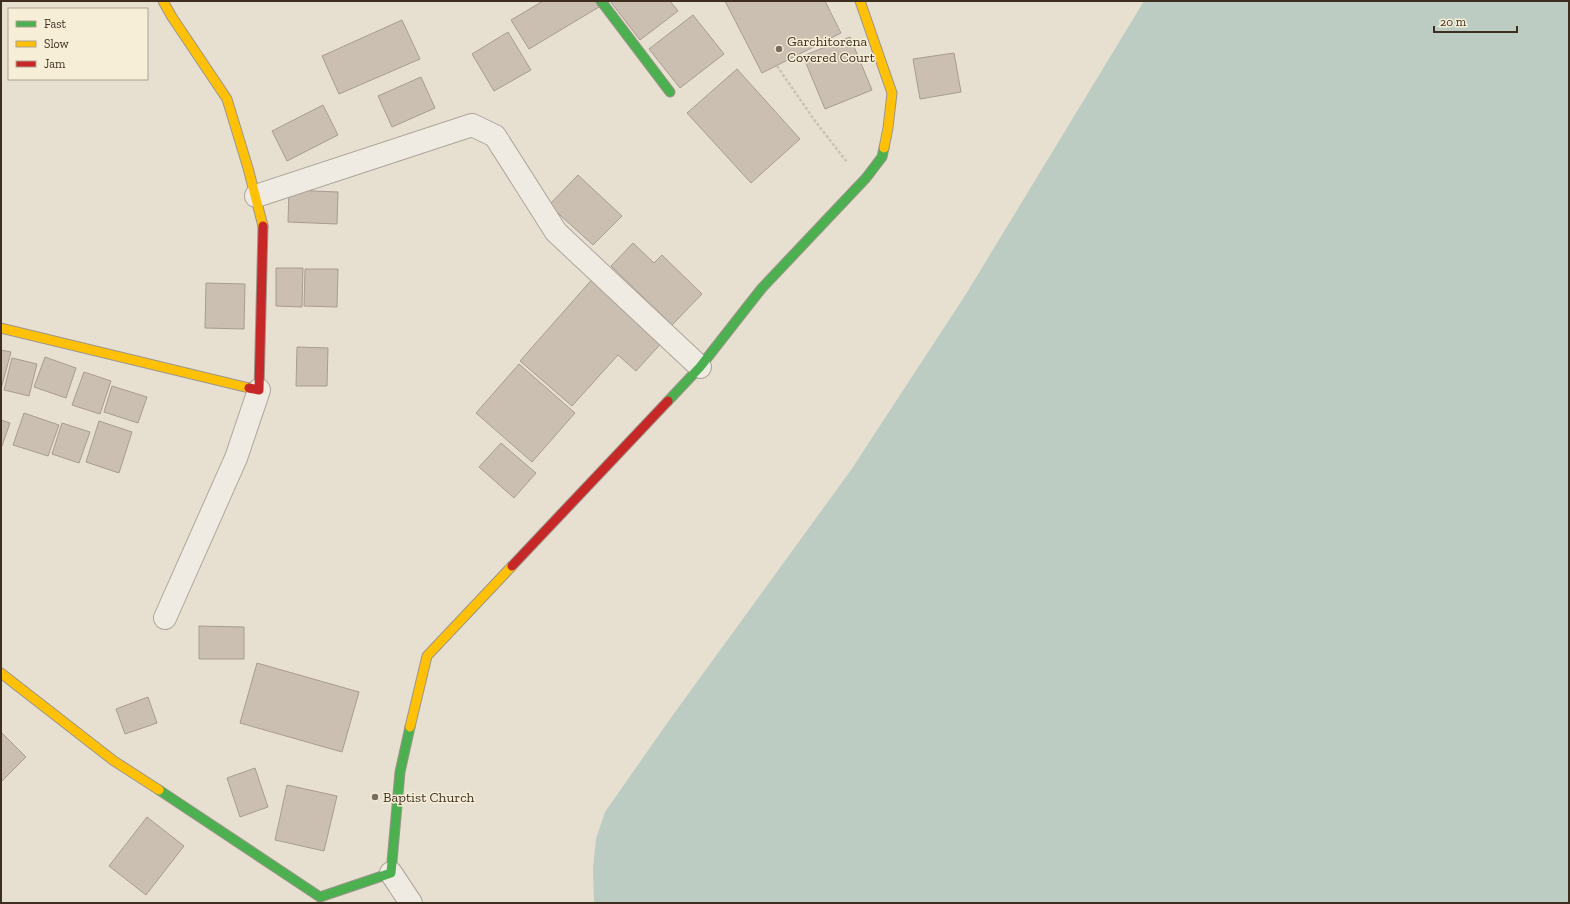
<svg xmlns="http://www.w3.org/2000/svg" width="1570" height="904" viewBox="0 0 1570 904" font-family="'Zilla Slab',serif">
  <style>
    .water { fill: #bcccc2 }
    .building { fill: #cbbfb2; stroke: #a89c90 }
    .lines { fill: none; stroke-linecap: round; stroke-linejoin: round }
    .street-casing { stroke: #ada599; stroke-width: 24 }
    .fast-casing { stroke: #9c958a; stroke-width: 11 }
    .slow-casing { stroke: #9c958a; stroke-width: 11 }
    .jam-casing { stroke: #9c958a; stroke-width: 11 }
    .path { stroke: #c8c2b9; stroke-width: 2.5; stroke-dasharray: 3 2; stroke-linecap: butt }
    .street { stroke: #efebe3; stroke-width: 22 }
    .fast { stroke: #4caf50; stroke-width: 9 }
    .slow { stroke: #ffc107; stroke-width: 9 }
    .jam { stroke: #c62828; stroke-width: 9 }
    .poi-dot { fill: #786c5e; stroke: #f7eed8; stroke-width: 1.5 }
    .labels { text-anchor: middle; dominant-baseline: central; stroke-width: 3; stroke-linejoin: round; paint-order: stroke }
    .poi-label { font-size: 14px; fill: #3d2e20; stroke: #f7eed8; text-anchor: start }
  </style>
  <rect width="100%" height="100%" fill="#e7e0d1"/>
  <polygon class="water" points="1144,1 1569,1 1569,903 594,903 593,868 596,839 605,812 670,719 851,470 966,294"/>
  <g class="building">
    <polygon points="543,1 595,1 599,7 529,49 511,20"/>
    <polygon points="610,1 670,1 678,11 640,40"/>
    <polygon points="725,1 825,1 841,33 762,73"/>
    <polygon points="693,15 724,54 680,88 649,49"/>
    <polygon points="402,20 420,59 339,94 322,56"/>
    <polygon points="508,32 531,70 494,91 472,54"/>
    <polygon points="850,37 872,90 825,109 803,56"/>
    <polygon points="954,53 961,92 920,99 913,59"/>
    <polygon points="737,69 800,139 751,183 687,113"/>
    <polygon points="421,77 435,108 392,127 378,96"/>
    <polygon points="323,105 338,135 287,161 272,131"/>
    <polygon points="578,175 622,216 593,245 549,205"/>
    <polygon points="289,190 338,192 337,224 288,222"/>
    <polygon points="633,243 654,263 662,255 702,294 672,325 611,266"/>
    <polygon points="276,268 303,268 302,307 276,306"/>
    <polygon points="305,269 338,269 337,307 304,306"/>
    <polygon points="595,276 666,338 636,371 618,355 572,406 520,361"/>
    <polygon points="206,283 245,284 244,329 205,328"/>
    <polygon points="297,347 328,348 327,386 296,386"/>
    <polygon points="1,350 11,352 1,389"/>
    <polygon points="45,357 76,368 66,398 34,387"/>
    <polygon points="12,358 37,364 29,396 4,390"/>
    <polygon points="519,364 575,413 532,462 476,413"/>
    <polygon points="84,372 111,381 100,414 72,405"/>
    <polygon points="112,386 147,397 138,423 104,412"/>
    <polygon points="24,413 59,425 48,456 13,445"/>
    <polygon points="1,420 10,423 2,446 1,446"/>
    <polygon points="99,421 132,432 119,473 86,462"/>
    <polygon points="62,423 90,432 79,463 52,454"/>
    <polygon points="501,443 536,473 514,498 479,467"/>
    <polygon points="199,626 244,627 244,659 199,659"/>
    <polygon points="257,663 359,692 342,752 240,723"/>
    <polygon points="148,697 157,723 125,734 116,709"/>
    <polygon points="1,732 26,757 1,782"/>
    <polygon points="255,768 268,807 240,817 227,778"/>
    <polygon points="287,785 337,796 324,851 275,840"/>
    <polygon points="147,817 184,846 146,895 109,866"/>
  </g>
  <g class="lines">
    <defs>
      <g id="street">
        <polyline points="256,196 472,125 495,136 556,232 700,367"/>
        <polyline points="165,618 236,458 259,390"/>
        <polyline points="391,873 411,903"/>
      </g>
      <g id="fast">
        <polyline points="601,1 670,92"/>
        <polyline points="668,401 700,367 762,288 866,178 882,157 884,148"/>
        <polyline points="159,790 320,897 391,873 400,772 410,727"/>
      </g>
      <g id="slow">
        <polyline points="163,1 172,17 227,99 248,168 263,226"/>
        <polyline points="860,1 892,93 888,128 884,148"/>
        <polyline points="1,328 249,388"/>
        <polyline points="1,673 114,761 159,790"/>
        <polyline points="410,727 427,656 512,566"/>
      </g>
      <g id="jam">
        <polyline points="249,388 259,390 263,226"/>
        <polyline points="512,566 668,401"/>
      </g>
    </defs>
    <use href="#street" class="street-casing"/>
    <use href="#fast" class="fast-casing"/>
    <use href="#slow" class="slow-casing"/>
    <use href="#jam" class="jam-casing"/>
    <polyline class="path" points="777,66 815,121 847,162"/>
    <use href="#street" class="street"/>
    <use href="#fast" class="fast"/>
    <use href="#slow" class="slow"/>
    <use href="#jam" class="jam"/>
  </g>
  <g class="poi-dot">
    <circle cx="779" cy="49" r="4"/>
    <circle cx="375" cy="797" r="4"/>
  </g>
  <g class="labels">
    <g class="poi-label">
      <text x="787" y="41">Garchitorena<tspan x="787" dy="16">Covered Court</tspan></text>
      <text x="383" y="797">Baptist Church</text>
    </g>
  </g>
  <rect width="1570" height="904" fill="none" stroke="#3d2e20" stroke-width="4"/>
  <rect x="8" y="8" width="140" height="72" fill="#f7eed8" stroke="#ada18e"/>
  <rect x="16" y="21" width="20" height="6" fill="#4caf50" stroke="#ada18e"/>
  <text x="44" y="28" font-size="12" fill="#3d2e20">Fast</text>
  <rect x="16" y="41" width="20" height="6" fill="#ffc107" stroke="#ada18e"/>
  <text x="44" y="48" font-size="12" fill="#3d2e20">Slow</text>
  <rect x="16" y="61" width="20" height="6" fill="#c62828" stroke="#ada18e"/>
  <text x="44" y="68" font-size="12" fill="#3d2e20">Jam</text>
  <path d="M1434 26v6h83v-6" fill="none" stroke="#3d2e20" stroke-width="2"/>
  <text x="1440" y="26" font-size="12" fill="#3d2e20" stroke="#f7eed8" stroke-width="3" paint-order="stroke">20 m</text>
</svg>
